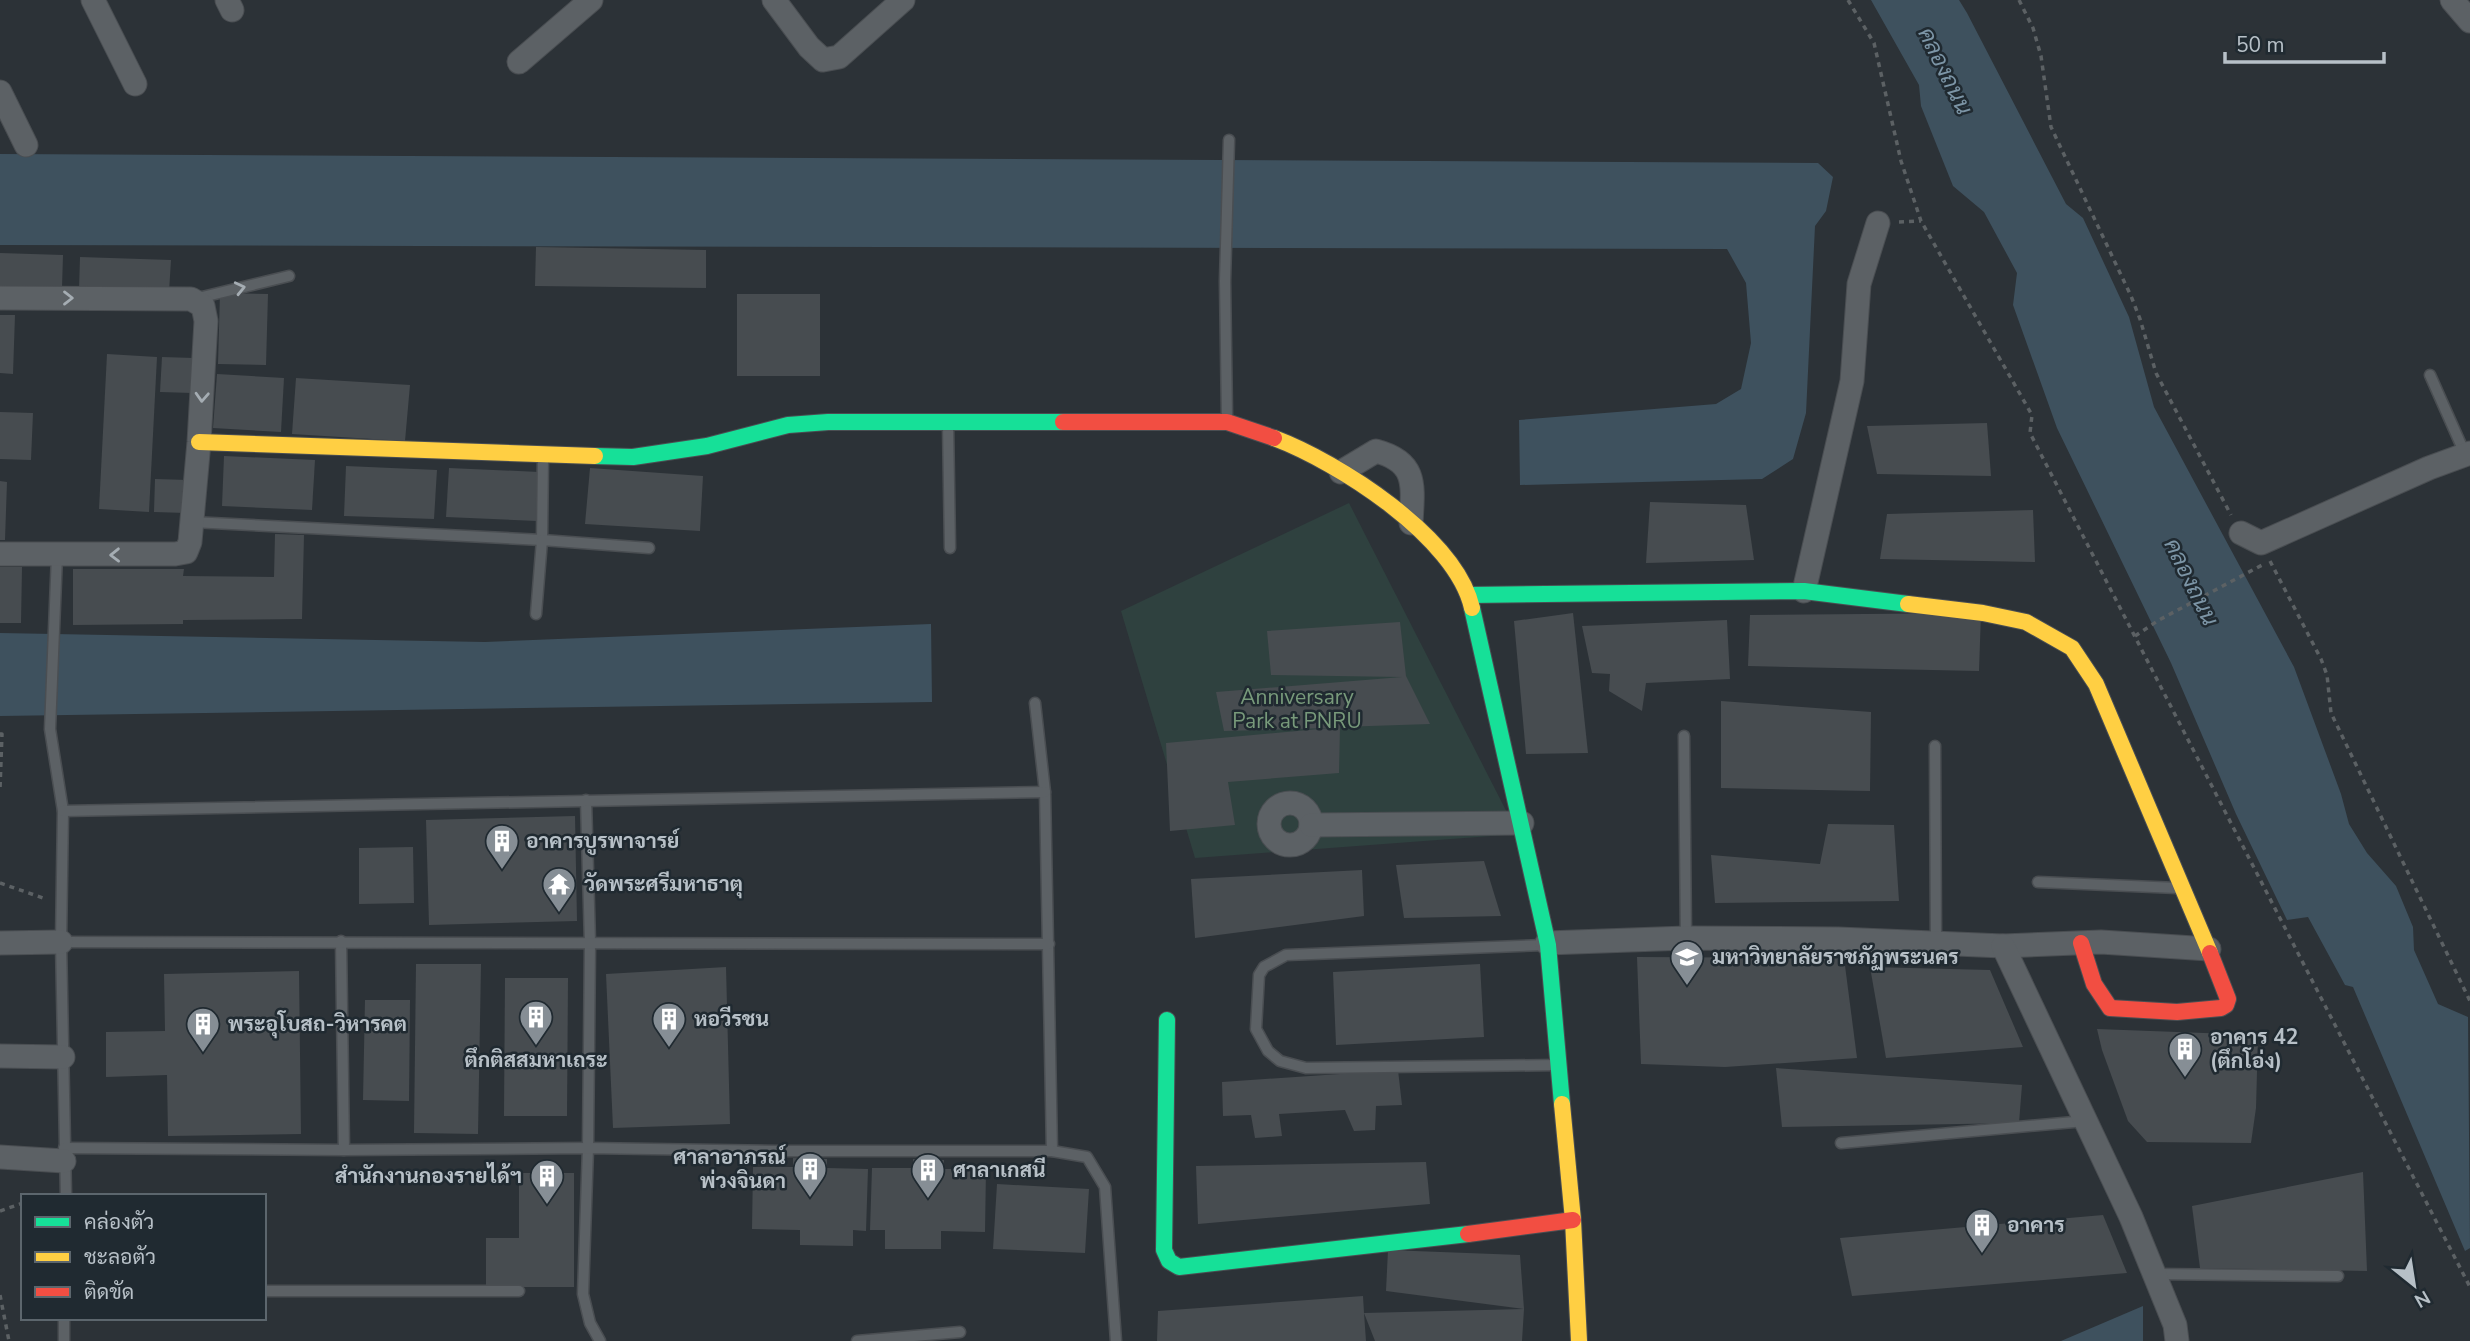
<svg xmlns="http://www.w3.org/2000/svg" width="2470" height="1341" viewBox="0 0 2470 1341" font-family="'Nunito Sans',Sarabun,sans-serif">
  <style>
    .green { fill: #2f413f }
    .water { fill: #3e515e }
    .building { fill: #474c50 }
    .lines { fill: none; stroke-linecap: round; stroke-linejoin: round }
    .lane-casing { stroke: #4a4e52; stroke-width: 13 }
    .street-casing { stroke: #4a4e52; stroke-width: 25 }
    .fast-casing { stroke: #4a4e52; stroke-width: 18 }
    .slow-casing { stroke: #4a4e52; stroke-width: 18 }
    .jam-casing { stroke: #4a4e52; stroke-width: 18 }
    .path { stroke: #5c6164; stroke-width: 3.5; stroke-dasharray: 5 5; stroke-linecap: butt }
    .lane { stroke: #5c6165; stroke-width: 10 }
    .street { stroke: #5c6165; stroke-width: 23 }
    .fast { stroke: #16e098; stroke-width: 16 }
    .slow { stroke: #ffcf43; stroke-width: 16 }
    .jam { stroke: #f24e42; stroke-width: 16 }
    .oneway { stroke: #a5adb3 }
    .labels { text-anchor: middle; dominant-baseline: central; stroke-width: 5; stroke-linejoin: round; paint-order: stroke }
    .park-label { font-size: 21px; fill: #789a7b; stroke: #202a31 }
    .poi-label { font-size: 21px; font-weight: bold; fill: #b7c0c7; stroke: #202a31; text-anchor: start }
    .water-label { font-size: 23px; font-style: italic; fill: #7c95a6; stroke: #202a31 }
  </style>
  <rect width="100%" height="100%" fill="#2c3237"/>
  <polygon class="green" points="1349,503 1518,834 1195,858 1121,611"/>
  <g class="water">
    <polygon points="1871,0 1959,0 1967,13 2066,204 2083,218 2129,317 2154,407 2294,667 2341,794 2349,824 2367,853 2396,886 2413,927 2414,950 2438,1004 2468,1017 2470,1248 2465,1251 2353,987 2345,985 2308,917 2287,920 2236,814 2171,663 2057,428 2013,305 2017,273 1984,212 1953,186 1921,106 1919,85"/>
    <polygon points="0,154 1818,163 1833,177 1826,211 1815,226 1806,413 1793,459 1762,479 1520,485 1519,420 1716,404 1741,389 1751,343 1746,283 1727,249 0,245"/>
    <polygon points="931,624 932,702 0,716 0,633 485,642"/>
    <polygon points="2143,1306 2143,1341 2061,1341"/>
  </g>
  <g class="building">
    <polygon points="536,247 706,250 706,288 535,286"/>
    <polygon points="0,253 63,255 62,288 0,286"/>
    <polygon points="80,257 171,260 169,292 79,290"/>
    <polygon points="220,293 268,294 266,365 218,364"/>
    <rect x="737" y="294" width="83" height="82"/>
    <polygon points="0,315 15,315 13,374 0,373"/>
    <polygon points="107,354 157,357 149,512 99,509"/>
    <polygon points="162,357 194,358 192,393 160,392"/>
    <polygon points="217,374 284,378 281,432 213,428"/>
    <polygon points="296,378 410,385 405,441 292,434"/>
    <polygon points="0,412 33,413 31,460 0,459"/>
    <polygon points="1987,423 1991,476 1877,474 1867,426"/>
    <polygon points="224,456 315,460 312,510 222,506"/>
    <polygon points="346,466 437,470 434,519 344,516"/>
    <polygon points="449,468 539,472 537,521 446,517"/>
    <polygon points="590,468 703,476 700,531 585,524"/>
    <polygon points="155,479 188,480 186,513 154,512"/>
    <polygon points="0,481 7,482 5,540 0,540"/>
    <polygon points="1650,502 1746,505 1754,560 1646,563"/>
    <polygon points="2033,510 2035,562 1880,559 1887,514"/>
    <polygon points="275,534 304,535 302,619 183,620 183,624 73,625 73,569 184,569 183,576 274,577"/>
    <polygon points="0,567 22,567 21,623 0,623"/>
    <polygon points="1573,613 1588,753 1526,754 1514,621"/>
    <polygon points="1981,613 1979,671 1748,666 1750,615"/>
    <polygon points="1727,620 1730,679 1646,683 1642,711 1609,691 1610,674 1592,673 1582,626"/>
    <polygon points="1400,622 1406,676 1430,724 1340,727 1339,773 1228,782 1235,825 1170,831 1166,743 1330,728 1224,731 1216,692 1402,677 1271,675 1267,631"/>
    <polygon points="1721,701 1871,712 1870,791 1721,788"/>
    <polygon points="575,816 577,921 429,925 426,820"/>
    <polygon points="1828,824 1894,825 1899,901 1715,903 1711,855 1820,864"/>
    <polygon points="413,847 414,903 359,904 359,848"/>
    <polygon points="1484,861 1501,916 1404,918 1396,865"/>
    <polygon points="1362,870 1364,916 1195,938 1191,879"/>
    <polygon points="1637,957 1844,958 1857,1058 1725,1067 1641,1064"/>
    <polygon points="416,964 481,964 478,1134 414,1133"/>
    <polygon points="1480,964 1484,1037 1336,1045 1333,972"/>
    <polygon points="726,967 730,1124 613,1128 606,974"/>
    <polygon points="1870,967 1990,970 2023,1047 1886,1058"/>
    <polygon points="299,971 301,1134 168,1136 167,1075 106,1077 106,1032 165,1031 164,974"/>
    <polygon points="505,978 568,978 567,1116 504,1116"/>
    <polygon points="365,1000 410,1000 409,1101 363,1100"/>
    <polygon points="2097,1029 2258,1035 2256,1108 2251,1143 2147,1142 2128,1121 2102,1050"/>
    <polygon points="1776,1068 2022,1085 2019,1123 1782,1127"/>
    <polygon points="1398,1070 1402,1105 1376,1106 1375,1130 1354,1131 1345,1110 1279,1114 1282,1136 1255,1138 1251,1115 1223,1116 1222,1082"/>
    <polygon points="793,1158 827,1159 827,1168 868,1169 866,1231 853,1230 853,1246 800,1245 800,1230 752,1229 753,1167 793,1167"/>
    <polygon points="913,1159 944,1160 944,1169 986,1169 985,1232 941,1231 941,1249 885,1249 885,1230 870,1230 872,1168 913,1168"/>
    <polygon points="1426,1162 1430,1204 1198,1224 1196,1166"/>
    <polygon points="2363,1172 2367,1271 2200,1268 2192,1206"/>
    <polygon points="519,1173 574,1173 574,1287 486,1287 486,1238 519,1238"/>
    <polygon points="997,1184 1089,1189 1085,1253 993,1249"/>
    <polygon points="2103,1215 2127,1273 1852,1296 1840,1238"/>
    <polygon points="1388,1250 1520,1255 1524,1309 1386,1291"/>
    <polygon points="1363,1296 1364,1313 1524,1309 1522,1341 1375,1341 1364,1313 1366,1341 1157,1341 1158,1311"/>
  </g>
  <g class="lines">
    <defs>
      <g id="lane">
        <polyline points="194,299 289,276"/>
        <polyline points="2430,375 2466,456"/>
        <polyline points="1227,417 1225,281 1229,140"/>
        <polyline points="948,424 950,548"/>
        <polyline points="192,522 542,540 543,456"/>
        <polyline points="57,555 50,729 63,811 61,942 66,1196"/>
        <polyline points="536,614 542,540 649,548"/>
        <polyline points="1035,703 1045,792 1052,1151"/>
        <polyline points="1684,736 1686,938"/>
        <polyline points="1935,746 1936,944"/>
        <polyline points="586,800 590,943 588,1148 583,1294 590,1323 600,1341"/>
        <polyline points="63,811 1045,792"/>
        <polyline points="2038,882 2177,888"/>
        <polyline points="341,941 344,1150"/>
        <polyline points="61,942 1049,944"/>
        <polyline points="1545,945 1286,955 1264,967 1259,975 1256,1029 1268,1051 1280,1061 1306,1068 1557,1065"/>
        <polyline points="1841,1143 2085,1121"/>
        <polyline points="64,1148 344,1150 588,1148 777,1151 1052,1151 1087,1157 1105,1187 1116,1341"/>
        <polyline points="2155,1274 2338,1276"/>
        <polyline points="264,1291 519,1291"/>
        <polyline points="64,1341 64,1318"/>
        <polyline points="857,1341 960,1332"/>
      </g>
      <g id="street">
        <polyline points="93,0 135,84"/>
        <polyline points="227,0 232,10"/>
        <polyline points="774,0 809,47 823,60 839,57 903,0"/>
        <polyline points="2452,0 2470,21"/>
        <polyline points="519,62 591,0"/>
        <polyline points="0,92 26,145"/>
        <polyline points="0,298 191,299 203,306 206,321 199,442 190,542 186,552 175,554 0,554"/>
        <path d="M1341,472l35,-21c42,11 37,35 35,72"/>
        <polyline points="2241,533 2261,543 2429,468 2470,453"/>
        <polyline points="1804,591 1852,381 1859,284 1878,223"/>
        <circle cx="1290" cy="824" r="21"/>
        <polyline points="1311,825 1522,823"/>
        <polyline points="0,943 61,942"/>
        <polyline points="1547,943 1686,938 1838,939 2003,946 2101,942 2209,949"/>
        <polyline points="2003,946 2131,1217 2175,1325 2177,1341"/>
        <polyline points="0,1056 63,1057"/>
        <polyline points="0,1157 64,1161"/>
      </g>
      <g id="fast">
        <polyline points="595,456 633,457 707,446 788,425 828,422 1063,422"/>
        <polyline points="1469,595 1804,591 1908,604"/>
        <polyline points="1472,608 1548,945 1562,1104"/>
        <polyline points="1167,1020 1164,1250 1169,1261 1179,1267 1468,1234"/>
      </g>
      <g id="slow">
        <path d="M1274,438c64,24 182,99 198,170"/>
        <polyline points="199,442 595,456"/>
        <polyline points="1908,604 1983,613 2026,622 2072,648 2096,684 2210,953"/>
        <polyline points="1562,1104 1573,1220 1579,1341"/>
      </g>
      <g id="jam">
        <polyline points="1063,422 1227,422 1274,438"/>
        <polyline points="2081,943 2094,984 2110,1008 2177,1012 2221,1008 2226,1005 2228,999 2210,953"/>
        <polyline points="1468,1234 1573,1220"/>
      </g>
    </defs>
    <use href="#lane" class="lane-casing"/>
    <use href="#street" class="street-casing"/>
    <use href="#fast" class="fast-casing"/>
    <use href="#slow" class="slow-casing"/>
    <use href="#jam" class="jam-casing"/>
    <g class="path">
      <polyline points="1848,0 1874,43 1901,161 1921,221 2032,415 2030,433 2470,1287"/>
      <polyline points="2019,0 2033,28 2041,56 2051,127 2131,296 2140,319 2156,373 2231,515"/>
      <polyline points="1899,222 1921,221"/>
      <polyline points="2270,561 2321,659 2327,675 2331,713 2470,1001"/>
      <polyline points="2135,636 2159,620 2264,564"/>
      <polyline points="0,734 2,734 0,789"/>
      <polyline points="0,883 46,899"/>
      <polyline points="0,1211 23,1203"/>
      <polyline points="0,1295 9,1341"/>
    </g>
    <use href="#lane" class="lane"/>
    <use href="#street" class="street"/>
    <use href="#fast" class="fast"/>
    <use href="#slow" class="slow"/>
    <use href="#jam" class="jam"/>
  </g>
  <defs><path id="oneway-chevron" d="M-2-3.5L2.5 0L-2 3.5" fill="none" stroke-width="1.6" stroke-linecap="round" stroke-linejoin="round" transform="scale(1.75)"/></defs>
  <g class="oneway">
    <use href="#oneway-chevron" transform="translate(240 288) rotate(-13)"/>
    <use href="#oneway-chevron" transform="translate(68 298)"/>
    <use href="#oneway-chevron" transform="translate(202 397) rotate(93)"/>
    <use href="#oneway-chevron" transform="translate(115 555) rotate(179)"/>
  </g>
  <defs>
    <symbol id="building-pin" viewBox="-11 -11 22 30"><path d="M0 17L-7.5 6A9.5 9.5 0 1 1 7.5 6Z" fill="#868e95" stroke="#202a31"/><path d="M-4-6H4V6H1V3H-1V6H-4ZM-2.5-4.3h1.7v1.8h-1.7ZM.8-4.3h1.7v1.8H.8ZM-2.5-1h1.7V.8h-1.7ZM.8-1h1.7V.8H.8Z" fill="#fff"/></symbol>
    <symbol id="temple-pin" viewBox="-11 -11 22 30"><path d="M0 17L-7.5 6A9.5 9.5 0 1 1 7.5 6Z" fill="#868e95" stroke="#202a31"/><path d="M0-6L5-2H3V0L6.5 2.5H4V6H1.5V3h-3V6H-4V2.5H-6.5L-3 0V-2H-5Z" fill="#fff"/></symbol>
    <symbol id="university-pin" viewBox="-11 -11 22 30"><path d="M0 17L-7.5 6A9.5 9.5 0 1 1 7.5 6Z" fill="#868e95" stroke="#202a31"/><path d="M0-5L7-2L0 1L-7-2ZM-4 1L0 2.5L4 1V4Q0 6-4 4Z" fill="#fff"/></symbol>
  </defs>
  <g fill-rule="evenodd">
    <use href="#building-pin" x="483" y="822" width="38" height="52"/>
    <use href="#temple-pin" x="540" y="865" width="38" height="52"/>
    <use href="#university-pin" x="1668" y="938" width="38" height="52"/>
    <use href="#building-pin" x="517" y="998" width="38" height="52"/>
    <use href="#building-pin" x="650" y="1000" width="38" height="52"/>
    <use href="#building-pin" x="184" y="1005" width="38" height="52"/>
    <use href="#building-pin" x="2166" y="1030" width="38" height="52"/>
    <use href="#building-pin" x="791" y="1150" width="38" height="52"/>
    <use href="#building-pin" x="909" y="1151" width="38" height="52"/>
    <use href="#building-pin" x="528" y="1157" width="38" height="52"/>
    <use href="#building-pin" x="1963" y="1206" width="38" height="52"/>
  </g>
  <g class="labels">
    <g class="park-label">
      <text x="1297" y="697">Anniversary<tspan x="1297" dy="24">Park at PNRU</tspan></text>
    </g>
    <g class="poi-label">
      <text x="526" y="841">อาคารบูรพาจารย์</text>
      <text x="584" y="884">วัดพระศรีมหาธาตุ</text>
      <text x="1712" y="957">มหาวิทยาลัยราชภัฏพระนคร</text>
      <text x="694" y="1019">หอวีรชน</text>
      <text x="228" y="1024">พระอุโบสถ-วิหารคต</text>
      <text x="2210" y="1037">อาคาร 42<tspan x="2210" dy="24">(ตึกโอ่ง)</tspan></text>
      <text x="536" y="1060" text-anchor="middle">ตึกติสสมหาเถระ</text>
      <text x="786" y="1157" text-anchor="end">ศาลาอาภรณ์<tspan x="786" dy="24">พ่วงจินดา</tspan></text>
      <text x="953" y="1170">ศาลาเกสนี</text>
      <text x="522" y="1176" text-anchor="end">สำนักงานกองรายได้ฯ</text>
      <text x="2007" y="1225">อาคาร</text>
    </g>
    <g class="water-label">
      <text transform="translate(1945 71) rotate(64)">คลองถนน</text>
      <text transform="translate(2191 582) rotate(64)">คลองถนน</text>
    </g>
  </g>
  <rect x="21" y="1194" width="245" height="126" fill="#202a31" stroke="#5c666d" stroke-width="2"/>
  <rect x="35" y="1217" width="35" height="10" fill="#16e098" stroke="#5c666d" stroke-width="2"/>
  <text x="84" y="1229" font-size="21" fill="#b7c0c7">คล่องตัว</text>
  <rect x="35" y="1252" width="35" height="10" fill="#ffcf43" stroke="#5c666d" stroke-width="2"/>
  <text x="84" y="1264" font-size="21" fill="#b7c0c7">ชะลอตัว</text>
  <rect x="35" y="1287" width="35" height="10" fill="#f24e42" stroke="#5c666d" stroke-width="2"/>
  <text x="84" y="1299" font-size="21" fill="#b7c0c7">ติดขัด</text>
  <g transform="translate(2414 1285) rotate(150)" stroke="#202a31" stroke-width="5" paint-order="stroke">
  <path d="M0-5L12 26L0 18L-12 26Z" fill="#b7c0c7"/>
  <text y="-10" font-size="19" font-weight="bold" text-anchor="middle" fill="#b7c0c7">N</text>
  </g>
  <path d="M2225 52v10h159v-10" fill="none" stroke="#b7c0c7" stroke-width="3.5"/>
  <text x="2236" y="52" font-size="21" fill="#b7c0c7" stroke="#202a31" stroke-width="5" paint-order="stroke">50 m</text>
</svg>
